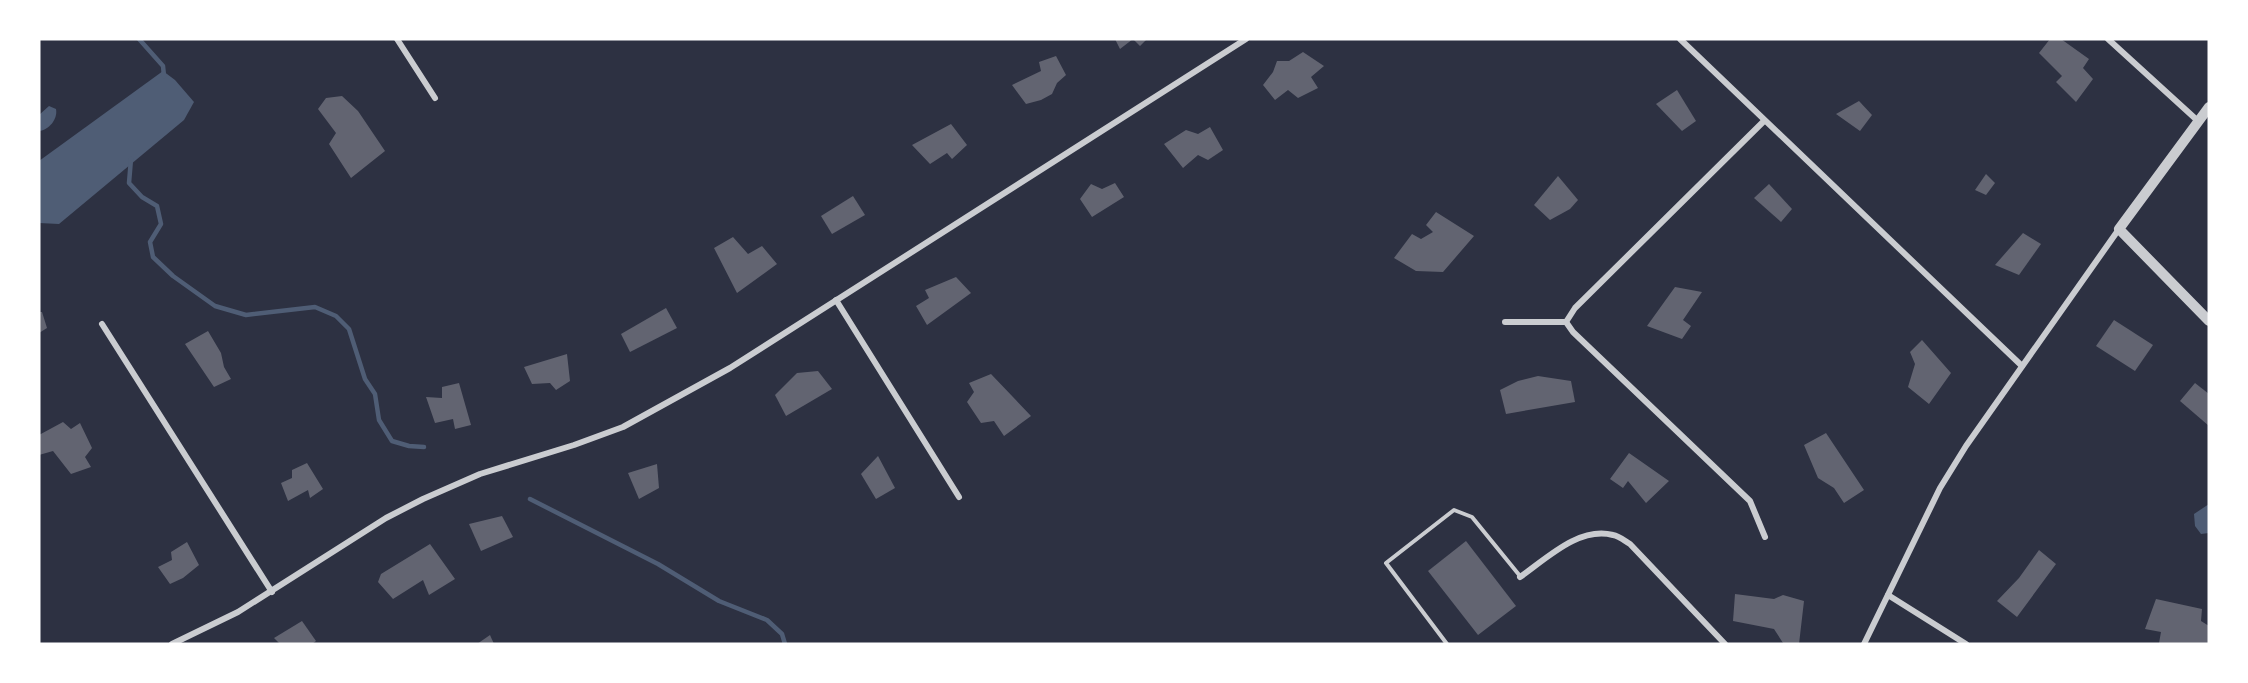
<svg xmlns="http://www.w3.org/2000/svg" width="2248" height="683" viewBox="0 0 2248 683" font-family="Inter,sans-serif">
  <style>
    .water { fill: #4f5d75 }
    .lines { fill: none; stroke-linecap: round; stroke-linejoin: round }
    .stream { stroke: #4f5d75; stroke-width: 4.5 }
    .building { fill: #626471 }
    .service { stroke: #caccd0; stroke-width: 4 }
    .minor { stroke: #caccd0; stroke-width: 6 }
    .tertiary { stroke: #caccd0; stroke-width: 10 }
  </style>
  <rect width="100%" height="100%" fill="#2d3142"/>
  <g class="water">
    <polygon points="163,71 175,80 194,102 184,120 59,224 39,223 39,161"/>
    <path d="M49,106l7,3c2,10 -7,21 -17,22v-16z"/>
    <polygon points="2209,504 2209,533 2201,534 2195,526 2194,514"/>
  </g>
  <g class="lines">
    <g class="stream">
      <polyline points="139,39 163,66 164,76"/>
      <polyline points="131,159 129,183 142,197 157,206 161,224 150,242 153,257 173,276 215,306 246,315 315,307 336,316 349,329 365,379 375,394 379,420 392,441 409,446 424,447"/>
      <polyline points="530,499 658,564 719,601 767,620 782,634 785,644"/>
    </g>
  </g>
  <g class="building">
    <polygon points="1115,39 1147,39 1140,46 1133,39 1120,49"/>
    <polygon points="2050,39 2061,39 2089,59 2083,68 2093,79 2076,102 2056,82 2062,76 2039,53"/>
    <polygon points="1303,52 1324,66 1311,77 1318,88 1298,98 1288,90 1275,100 1263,85 1273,72 1277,61 1289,61"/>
    <polygon points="1056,56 1066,75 1057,83 1052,94 1041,100 1026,104 1012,85 1041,71 1039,62"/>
    <polygon points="1677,90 1696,121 1682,131 1656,104"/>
    <polygon points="342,96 358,111 385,151 351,178 329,144 336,133 318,109 326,98"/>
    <polygon points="1859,101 1872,115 1860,131 1836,114"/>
    <polygon points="951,124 967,145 952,159 947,153 930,164 912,145"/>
    <polygon points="1210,127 1223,150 1208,160 1198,155 1183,168 1164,144 1186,130 1198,134"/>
    <polygon points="1986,174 1995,183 1986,195 1975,190"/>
    <polygon points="1558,176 1578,200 1570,209 1550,220 1534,205"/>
    <polygon points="1115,183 1124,197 1092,217 1080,199 1091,184 1102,189"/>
    <polygon points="1769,184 1792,209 1781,222 1754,198"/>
    <polygon points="853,196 865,215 832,234 821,216"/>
    <polygon points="1436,212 1474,236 1443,272 1416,271 1394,258 1412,234 1421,239 1433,232 1426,225"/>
    <polygon points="2023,233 2041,244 2019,275 1995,265"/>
    <polygon points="733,237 748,254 762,246 777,264 737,293 714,248"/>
    <polygon points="956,277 971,293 927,325 916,306 929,298 925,290"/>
    <polygon points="1675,287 1702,292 1683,320 1691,326 1682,339 1647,326"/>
    <polygon points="666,308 677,328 630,352 621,334"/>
    <polygon points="39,312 42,312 47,328 39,333"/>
    <polygon points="2114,320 2153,345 2135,371 2096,346"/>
    <polygon points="208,331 221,353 224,367 231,379 214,387 185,344"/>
    <polygon points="1922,340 1951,373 1929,404 1908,387 1915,364 1910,352"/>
    <polygon points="567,354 570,381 556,390 550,383 532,384 524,367"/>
    <polygon points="818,371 832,389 786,416 775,395 797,373"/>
    <polygon points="991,374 1031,416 1004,436 994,421 981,423 967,402 974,392 969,383"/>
    <polygon points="1538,376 1571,381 1575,402 1506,414 1500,390 1518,381"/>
    <polygon points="459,383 471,425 455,429 453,419 435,423 426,397 442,398 442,387"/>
    <polygon points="2195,383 2209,394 2209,426 2180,401"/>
    <polygon points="63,422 71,429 80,423 92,448 85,457 91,467 71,474 53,451 39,455 39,435"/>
    <polygon points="1826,433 1864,490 1844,503 1834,488 1818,478 1804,445"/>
    <polygon points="1629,453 1669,481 1646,503 1628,481 1623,488 1610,479"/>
    <polygon points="878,456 895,488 876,499 861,474"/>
    <polygon points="307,463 323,489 310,498 308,490 288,501 281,483 292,478 292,470"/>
    <polygon points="657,464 659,488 639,499 628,473"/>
    <polygon points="502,516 513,537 481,551 469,524"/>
    <polygon points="1466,541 1516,606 1478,635 1428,571"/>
    <polygon points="187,542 199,565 183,578 170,584 158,567 172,560 171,552"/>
    <polygon points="430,544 455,579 429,595 423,580 393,599 378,582 381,574"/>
    <polygon points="2039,550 2056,564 2017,617 1997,601 2019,578"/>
    <polygon points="1735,594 1774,599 1783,595 1804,601 1799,644 1783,643 1774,629 1733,621"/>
    <polygon points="2156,599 2202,609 2201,621 2209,626 2209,644 2159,643 2161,632 2145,629"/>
    <polygon points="302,621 316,641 312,644 280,644 274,638"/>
    <polygon points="490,635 494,644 477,644"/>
  </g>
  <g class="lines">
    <polyline class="service" points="1447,644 1386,563 1454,510 1472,517 1520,576"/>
    <g class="minor">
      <polyline points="397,39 435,98"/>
      <polyline points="1680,39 2022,366"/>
      <polyline points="2108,39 2198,121"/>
      <polyline points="836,300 959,497"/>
      <polyline points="1505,322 1566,322 1575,308 1764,121"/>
      <polyline points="1566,322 1573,332 1750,501 1765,537"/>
      <polyline points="102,324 272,592"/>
      <path d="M1520,577c26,-18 59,-51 93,-42 6,1 12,6 17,9l95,100"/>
      <polyline points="1888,595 1966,644"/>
      <polyline points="172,644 238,612 386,518 423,499 480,474 574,445 623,427 730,368 1246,39"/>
      <polyline points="1864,644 1940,488 1966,446 2119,229"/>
    </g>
    <polyline class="tertiary" points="2209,107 2119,229 2209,321"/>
  </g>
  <rect width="2248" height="683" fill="none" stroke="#ffffff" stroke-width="81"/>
</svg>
